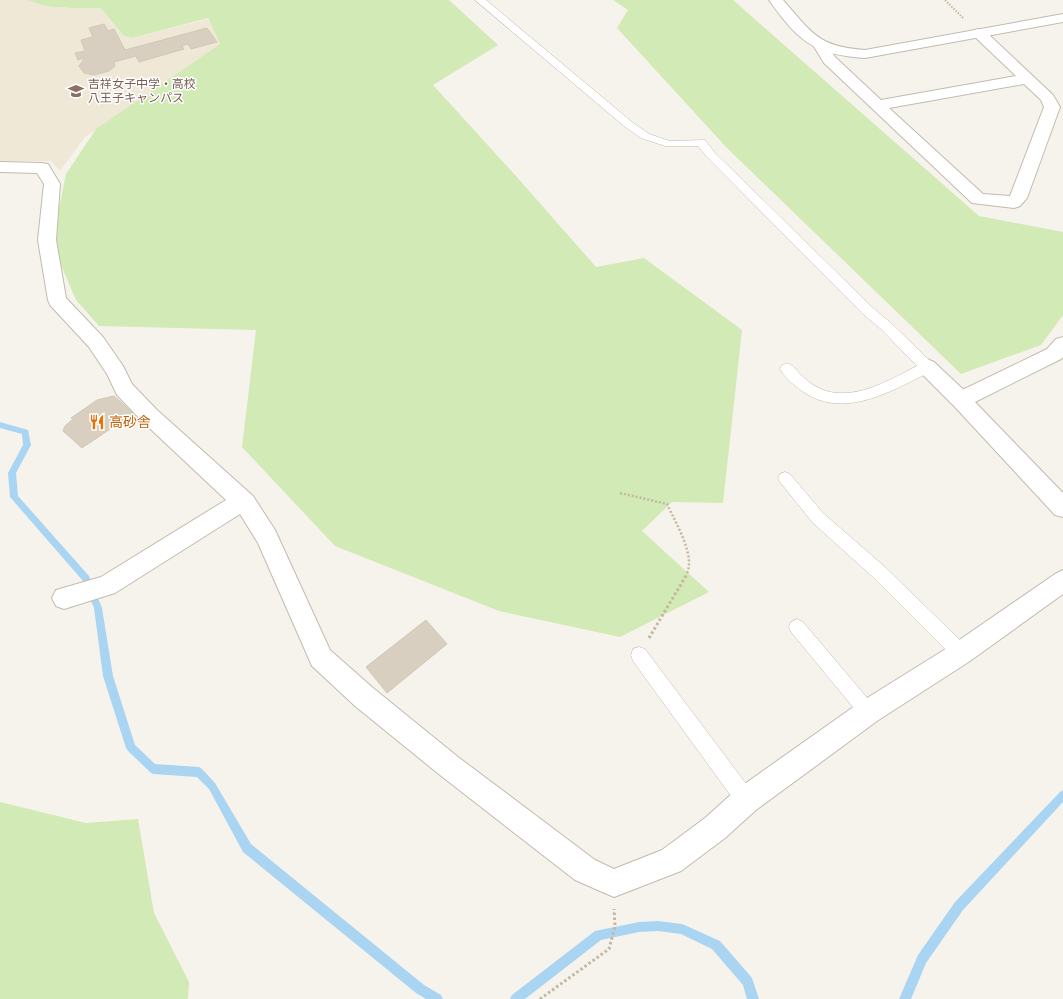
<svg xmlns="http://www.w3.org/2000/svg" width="1063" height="999" viewBox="0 0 1063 999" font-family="Rubik,'Noto Sans JP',sans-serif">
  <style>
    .education { fill: #efe8d6 }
    .green { fill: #d2eab5 }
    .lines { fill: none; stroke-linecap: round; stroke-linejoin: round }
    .stream { fill: #a9d4f2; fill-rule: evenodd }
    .building { fill: #d8cfc1; stroke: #d3c7b4 }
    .service-casing { stroke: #c2bbae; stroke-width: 1 }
    .minor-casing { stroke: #c2bbae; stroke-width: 2 }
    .tertiary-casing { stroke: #c2bbae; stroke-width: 2 }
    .path-far2 { stroke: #c4b79f; stroke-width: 2; stroke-dasharray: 1.5 1.5; stroke-linecap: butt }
    .path-far1 { stroke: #c4b79f; stroke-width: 2.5; stroke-dasharray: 2 2; stroke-linecap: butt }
    .path { stroke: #c4b79f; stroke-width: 3; stroke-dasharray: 2.5 2.5; stroke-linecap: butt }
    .service { fill: #fff; fill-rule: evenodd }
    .minor { fill: #fff; fill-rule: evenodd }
    .tertiary { fill: #fff; fill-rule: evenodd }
    .labels { text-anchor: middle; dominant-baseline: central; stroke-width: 3; stroke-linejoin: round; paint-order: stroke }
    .far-education-label { font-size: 12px; fill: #785e54; stroke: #fff; text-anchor: start }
    .food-label { font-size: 14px; fill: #c56008; stroke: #fff; text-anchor: start }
  </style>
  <rect width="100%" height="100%" fill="#f6f3ec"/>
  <polygon class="education" points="0,0 27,0 33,3 62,8 101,8 124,36 132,38 208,19 220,44 85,137 60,171 51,161 0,161"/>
  <g class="green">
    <path d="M27,0h422l49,45 -65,40 83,91 80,91 48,-9 98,72 -19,173 -51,-1 -30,29 67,61 -89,45 -121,-26 -164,-65 -93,-99 14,-117 -157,-4 -23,-26 -24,-56 14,-70 30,-45 124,-85 -12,-26 -76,20 -8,-2 -23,-28c-25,0 -51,2 -74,-8z"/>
    <polygon points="613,0 733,0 979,216 1063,232 1063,315 1041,345 961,374 726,147 617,28 628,10"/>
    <polygon points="0,802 86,823 138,819 154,913 189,982 188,999 0,999"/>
  </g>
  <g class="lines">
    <g class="stream">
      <polygon points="0,422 28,430 31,445 16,473 18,496 89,576 102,608 113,676 135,745 155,764 199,767 202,769 215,783 251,844 424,985 441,995 443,999 426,999 416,993 243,852 209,789 197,777 153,774 150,772 128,751 126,748 103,676 94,608 83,581 10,497 8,473 23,445 22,434 0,428"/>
      <polygon points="1063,790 1063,802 963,910 926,963 911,999 899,999 918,955 955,902 1060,792"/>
      <polygon points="658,921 682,924 720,941 752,978 759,999 747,999 743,985 712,949 681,934 658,931 639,932 601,940 525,999 510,999 512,995 595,931 639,922"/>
    </g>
  </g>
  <g class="building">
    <polygon points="104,24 108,31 114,29 125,50 207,28 217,42 191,49 188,44 182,46 184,49 139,62 136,56 114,62 115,66 109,71 94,75 84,73 79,66 85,58 78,60 75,53 85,51 81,40 93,37 89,28"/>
    <polygon points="114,396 135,415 119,427 116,425 82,448 63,431 65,426 73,419 71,418 97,400"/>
    <polygon points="426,620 447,644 387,693 366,667"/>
  </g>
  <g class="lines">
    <defs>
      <g id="service">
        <path d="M475,0h11l146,122 17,12 21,7 35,-1 10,13 158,155 18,15 41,40 2,4 -2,4c-39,19 -88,50 -130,20 -8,-6 -17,-13 -22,-22l2,-4c3,-1 6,-2 9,0 3,2 6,6 9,9 10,10 22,18 37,19 29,2 56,-15 80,-27l-36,-37 -18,-15 -156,-157 -9,-11h-33l-24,-8 -17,-12z"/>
        <polygon points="785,472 790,474 823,513 885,567 967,647 969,653 967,659 961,661 955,659 873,577 813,523 780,482 778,478 780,474"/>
        <polygon points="797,619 803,622 874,706 877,712 874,718 868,721 862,718 791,632 789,627 791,622"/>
        <polygon points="639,647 645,649 753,793 755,800 753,807 746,809 739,807 633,661 631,655 633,649"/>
      </g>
      <g id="minor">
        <path d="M979,29l5,1 69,65 7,12 -33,91 -7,8 -6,2 -42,-5 -148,-140 -11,-18 2,-3 5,-1 5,1 10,15 46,43 135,-24 -42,-40 -2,-3 2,-3zM1024,84l17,16 3,7 -34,89 -27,-2 -94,-86z"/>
        <polygon points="0,162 42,163 48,164 60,184 56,240 66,298 103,337 123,366 132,384 157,410 253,496 275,530 330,650 373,688 458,757 595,860 614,869 662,850 705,818 736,790 859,703 952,645 1055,574 1063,570 1063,594 970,661 877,721 756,810 725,838 681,871 614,897 575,880 440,775 355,706 312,666 258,543 240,514 115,593 64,609 56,606 52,598 56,590 101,577 226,500 143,422 117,395 107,374 89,347 50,305 48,300 38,240 44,184 37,173 0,172"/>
        <polygon points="927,359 934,362 968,394 971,400 968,406 961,408 954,406 920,372 917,367 920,362"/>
      </g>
      <g id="tertiary">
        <path d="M769,0h14c29,33 35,47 82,50l198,-36v8l-198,36c-51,-3 -67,-17 -96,-58z"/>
        <polygon points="1063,337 1063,357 1061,359 975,402 1063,493 1063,517 1055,515 954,406 951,400 954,394 1047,349 1056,339"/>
      </g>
    </defs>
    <use href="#service" class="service-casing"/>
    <use href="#minor" class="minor-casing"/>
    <use href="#tertiary" class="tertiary-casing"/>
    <polyline class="path-far2" points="945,0 963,18"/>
    <path class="path-far1" d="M620,493l47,11c8,18 30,53 19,71"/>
    <g class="path">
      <polyline points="649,638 687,574"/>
      <polyline points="540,999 609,949 615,926 614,909"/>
    </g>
    <use href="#service" class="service"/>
    <use href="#minor" class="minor"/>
    <use href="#tertiary" class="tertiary"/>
  </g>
  <defs>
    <symbol id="school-bare" viewBox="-9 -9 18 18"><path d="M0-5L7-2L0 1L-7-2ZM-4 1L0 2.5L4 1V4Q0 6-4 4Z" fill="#8d6e63" stroke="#fff" stroke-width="2.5" paint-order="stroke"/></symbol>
    <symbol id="restaurant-bare" viewBox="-9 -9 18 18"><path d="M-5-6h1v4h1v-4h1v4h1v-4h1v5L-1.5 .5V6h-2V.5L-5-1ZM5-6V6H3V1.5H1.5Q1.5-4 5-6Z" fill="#e8710a" stroke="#fff" stroke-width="2.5" paint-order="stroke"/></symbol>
  </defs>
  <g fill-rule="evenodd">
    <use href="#school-bare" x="65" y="80" width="22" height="22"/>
    <use href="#restaurant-bare" x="86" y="411" width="22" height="22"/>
  </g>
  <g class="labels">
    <g class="far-education-label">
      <text x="88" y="84">吉祥女子中学・高校<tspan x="88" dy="14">八王子キャンパス</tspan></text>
    </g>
    <g class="food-label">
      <text x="109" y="422">高砂舎</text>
    </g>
  </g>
</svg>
